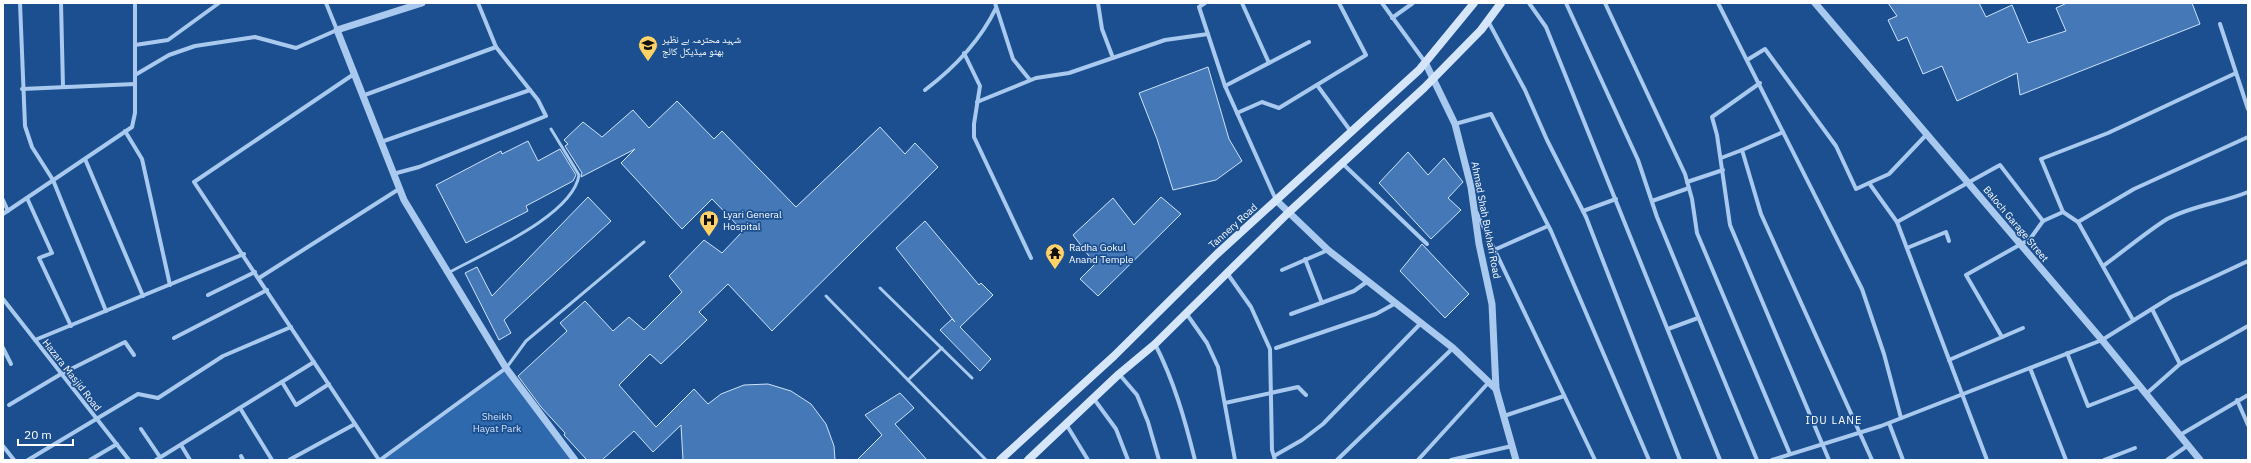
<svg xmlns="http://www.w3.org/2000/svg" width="2251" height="463" viewBox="0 0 2251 463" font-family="'IBM Plex Sans','Noto Naskh Arabic',sans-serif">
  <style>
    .green { fill: #2e69ad }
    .building { fill: #4478b7; stroke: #cfe3fa }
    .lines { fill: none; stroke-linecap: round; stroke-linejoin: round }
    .service { stroke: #a9c9ee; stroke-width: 3 }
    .minor { stroke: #a9c9ee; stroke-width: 4 }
    .tertiary { stroke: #a9c9ee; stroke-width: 7 }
    .secondary { stroke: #d6e6fa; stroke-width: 8 }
    .labels { text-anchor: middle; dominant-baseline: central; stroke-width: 3.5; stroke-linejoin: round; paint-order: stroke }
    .poi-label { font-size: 10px; fill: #fff; stroke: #1b4f8f; text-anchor: start }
    .street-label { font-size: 10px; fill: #fff; stroke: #1b4f8f }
    .park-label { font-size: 10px; fill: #cfe3fa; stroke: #1b4f8f }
    .neighbourhood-label { font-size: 11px; letter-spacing: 1px; fill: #fff; stroke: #1b4f8f }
  </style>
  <rect width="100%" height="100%" fill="#1b4f8f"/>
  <polygon class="green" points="506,368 575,460 380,460"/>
  <g class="building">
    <polygon points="1888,3 1979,3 1986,17 2012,5 2028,43 2066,31 2056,8 2067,3 2192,3 2200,24 2020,95 2017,73 1957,101 1942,66 1923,74 1907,37 1898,41 1888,20 1897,16"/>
    <polygon points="1208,67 1229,139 1242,161 1216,180 1173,190 1157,139 1139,93"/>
    <polygon points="677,101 714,139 722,131 796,207 880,127 905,154 915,143 938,167 772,331 728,284 699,312 707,320 661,364 650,354 619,385 656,427 694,389 708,404 721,394 744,385 768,384 791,391 811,404 826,424 834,446 835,460 683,460 681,425 653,452 634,431 602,460 587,460 564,435 565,433 541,407 518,376 567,331 560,323 585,301 613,331 629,317 644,330 682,292 669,276 704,240 722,253 743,231 712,199 682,229 621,163 635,149 581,177 582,173 565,146 568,144 564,140 583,122 602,137 633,110 649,128"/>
    <polygon points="528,141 538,161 560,149 576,175 573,181 526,206 528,211 466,243 436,185 501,151 502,154"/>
    <polygon points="1408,152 1428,175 1444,158 1463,182 1448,198 1461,210 1431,239 1379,183"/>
    <polygon points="588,197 611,221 504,320 511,333 499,340 465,273 477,267 492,296"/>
    <polygon points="1161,197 1181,214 1098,296 1080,279 1095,264 1073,235 1113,198 1134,225"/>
    <polygon points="925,221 979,285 981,283 993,295 960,327 991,359 980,371 940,330 952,319 955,322 896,248"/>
    <polygon points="1422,244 1469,294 1445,318 1400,271"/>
    <polygon points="900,393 914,408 895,424 927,460 857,460 882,435 865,415"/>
  </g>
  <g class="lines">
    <g class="service">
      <path d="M448,273c34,-19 125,-57 131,-98l-28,-46"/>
      <polyline points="880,288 972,378"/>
      <polyline points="826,296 986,460"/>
      <polyline points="507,367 526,341 644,242"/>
      <polyline points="908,380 942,348"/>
    </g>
    <g class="minor">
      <polyline points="20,3 25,126 32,147 53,180 106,311"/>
      <polyline points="61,3 63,87"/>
      <polyline points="995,3 1013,59 1030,80"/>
      <polyline points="1098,3 1102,29 1113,58"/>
      <polyline points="1205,3 1199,7 1225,86 1276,200"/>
      <polyline points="1242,3 1269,63"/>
      <polyline points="1382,3 1425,62"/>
      <polyline points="1529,3 1546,27 1720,460"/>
      <polyline points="1566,3 1638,160 1657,217 1757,460"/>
      <polyline points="1605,3 1685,174 1692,199 1697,233 1790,454"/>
      <polyline points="1718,3 1862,289 1884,354 1901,418"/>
      <polyline points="1392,18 1413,3"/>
      <polyline points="1488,21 1525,90 1547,140 1586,217 1680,460"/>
      <polyline points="2220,24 2248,109"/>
      <polyline points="135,45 168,40 219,3"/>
      <polyline points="964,53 980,86 974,124 974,137 1031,258"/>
      <polyline points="1747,60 1765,49 1836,146 1856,189 1869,183 1897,222 1987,460"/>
      <polyline points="354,74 194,182 379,460"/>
      <polyline points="135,75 169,55 195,46 255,37 296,48 337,30 326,3"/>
      <polyline points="1760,83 1712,117 1717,135 1730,225 1829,460"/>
      <polyline points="1317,85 1352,133"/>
      <polyline points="1225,86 1309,42"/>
      <polyline points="22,89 135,84"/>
      <path d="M925,90c29,-22 55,-49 71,-82"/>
      <polyline points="362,96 496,47"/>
      <polyline points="977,102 1036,78 1069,73 1165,40 1208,34"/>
      <polyline points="1237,113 1262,102 1279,108 1366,55 1339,3"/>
      <polyline points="1455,124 1491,114 1551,231 1649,460"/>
      <polyline points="125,131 142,159 170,285"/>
      <polyline points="381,142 530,90"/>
      <polyline points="1742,150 1783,132"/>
      <polyline points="1721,158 1742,150 1761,214 1872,460"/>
      <polyline points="85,159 143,296"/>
      <polyline points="1343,164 1427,244"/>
      <polyline points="393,174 419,167 546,116 538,100 496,47 478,3"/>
      <polyline points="1687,182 1723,170"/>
      <polyline points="1869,183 1889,174 1927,134"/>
      <polyline points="27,198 52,253 39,258 71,326"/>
      <polyline points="3,200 8,211"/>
      <polyline points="1652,201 1689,188"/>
      <polyline points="1583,211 1616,199"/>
      <polyline points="1477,213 1595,460"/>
      <polyline points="3,214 132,127 135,113 135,3"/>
      <polyline points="1897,222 2000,165 2043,221"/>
      <polyline points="2078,222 2134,189 2248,137"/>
      <polyline points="1907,248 1946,232 1949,241"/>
      <polyline points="1494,250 1548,226"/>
      <polyline points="1305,259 1322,303"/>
      <path d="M2103,266c21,-15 42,-33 64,-47 26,-14 55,-16 81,-27"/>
      <polyline points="1282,270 1328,250"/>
      <polyline points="1227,273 1251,307 1270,349 1272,450 1275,460"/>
      <polyline points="259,278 399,189"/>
      <polyline points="208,295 255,272"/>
      <polyline points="3,299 129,460"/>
      <polyline points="2152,309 2180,364"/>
      <polyline points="1186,313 1207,343 1218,367 1235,460"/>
      <polyline points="1291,314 1354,291 1368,281"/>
      <polyline points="2133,320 2078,222 2063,212 2041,159 2108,133 2236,73"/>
      <polyline points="1668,329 1698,318"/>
      <polyline points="2002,337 1966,275 2030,239 2043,221 2063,212"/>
      <polyline points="174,338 267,290"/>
      <polyline points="35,340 244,254"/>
      <path d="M1155,344c19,37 30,76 40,116"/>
      <polyline points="3,348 11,364"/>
      <polyline points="1276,348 1376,314 1396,303"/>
      <polyline points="2067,353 2088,406 2139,386"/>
      <polyline points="1949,360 2023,328"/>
      <polyline points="2030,368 2066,460"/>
      <polyline points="1119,374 1137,395 1148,422 1159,460"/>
      <polyline points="282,382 296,405 329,384"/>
      <polyline points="2146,394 2180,364 2248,326"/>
      <polyline points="1094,399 1116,429 1128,460"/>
      <polyline points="2237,400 2248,425"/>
      <polyline points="1225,403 1298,387 1306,395"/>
      <polyline points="9,405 61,374 125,342 134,355"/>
      <polyline points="240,408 272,460"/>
      <polyline points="1504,416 1564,396"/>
      <polyline points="1889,423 1903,460"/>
      <polyline points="1066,424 1088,460"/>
      <polyline points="141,429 160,457"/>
      <polyline points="2180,435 2248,395"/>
      <polyline points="181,445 190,460"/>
      <polyline points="3,446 14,460"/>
      <polyline points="241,456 243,460"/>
      <polyline points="1274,456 1302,440 1323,424 1421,323"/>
      <polyline points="28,460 138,394 158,398 223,356 291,327"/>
      <polyline points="90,460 117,444"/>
      <polyline points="156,460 314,362"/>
      <polyline points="289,460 355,424"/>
      <polyline points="380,460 506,368"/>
      <polyline points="1337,460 1453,348"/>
      <polyline points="1418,460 1489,382"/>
      <polyline points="1451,460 1512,446"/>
      <polyline points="1772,460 1881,426 2102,340 2171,297 2248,261"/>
      <polyline points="2104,460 2135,448"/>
      <polyline points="2167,460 2187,446"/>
    </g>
    <g class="tertiary">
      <polyline points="422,3 337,30 404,200 506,368 575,460"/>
      <polyline points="1815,3 2102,340 2200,460"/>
      <polyline points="1425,62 1455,124 1471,187 1479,244 1492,304 1496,389"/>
      <polyline points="1277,201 1328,250 1453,348 1496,389 1516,460"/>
    </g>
    <g class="secondary">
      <polyline points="1000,460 1114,356 1217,254 1419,70 1474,3"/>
      <polyline points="1028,460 1119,374 1155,344 1288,213 1424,88 1481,30 1501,3"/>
    </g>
  </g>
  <defs>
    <symbol id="university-pin" viewBox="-11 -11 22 30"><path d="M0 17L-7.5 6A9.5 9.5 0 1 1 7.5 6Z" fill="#ffd166" stroke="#1b4f8f"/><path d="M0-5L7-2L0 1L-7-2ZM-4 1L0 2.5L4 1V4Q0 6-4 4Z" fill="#111"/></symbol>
    <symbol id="hospital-pin" viewBox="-11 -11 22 30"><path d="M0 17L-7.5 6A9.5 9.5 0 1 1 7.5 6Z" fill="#ffd166" stroke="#1b4f8f"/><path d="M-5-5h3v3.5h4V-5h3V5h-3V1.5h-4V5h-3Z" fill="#111"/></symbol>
    <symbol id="temple-pin" viewBox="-11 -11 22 30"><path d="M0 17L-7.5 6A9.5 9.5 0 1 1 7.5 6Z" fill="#ffd166" stroke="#1b4f8f"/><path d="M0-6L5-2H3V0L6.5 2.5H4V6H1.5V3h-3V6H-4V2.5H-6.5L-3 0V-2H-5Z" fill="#111"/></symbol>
  </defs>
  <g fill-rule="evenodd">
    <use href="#university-pin" x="637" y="34" width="22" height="30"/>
    <use href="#hospital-pin" x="698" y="209" width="22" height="30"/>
    <use href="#temple-pin" x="1044" y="242" width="22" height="30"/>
  </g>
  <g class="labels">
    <g class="poi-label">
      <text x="662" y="39">شہید محترمہ بے نظیر<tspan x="662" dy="12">بھٹو میڈیکل کالج</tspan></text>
      <text x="723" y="214">Lyari General<tspan x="723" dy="12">Hospital</tspan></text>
      <text x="1069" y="247">Radha Gokul<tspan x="1069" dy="12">Anand Temple</tspan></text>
    </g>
    <g class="street-label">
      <text transform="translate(1486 220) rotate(79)">Ahmad Shah Bukhari Road</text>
      <text transform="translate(2016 224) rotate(50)">Baloch Garage Street</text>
      <text transform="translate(1233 226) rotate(-42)">Tannery Road</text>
      <text transform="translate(72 375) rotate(52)">Hazara Masjid Road</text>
    </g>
    <g class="park-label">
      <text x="497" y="416">Sheikh<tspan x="497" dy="12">Hayat Park</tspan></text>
    </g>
    <g class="neighbourhood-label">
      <text x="1834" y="420">IDU LANE</text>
    </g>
  </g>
  <rect width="2251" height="463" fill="none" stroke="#ffffff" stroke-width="8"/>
  <path d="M18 439v6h55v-6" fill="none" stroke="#ffffff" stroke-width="2"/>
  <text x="24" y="439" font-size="12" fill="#ffffff" stroke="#1b4f8f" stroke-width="3" paint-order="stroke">20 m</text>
</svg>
